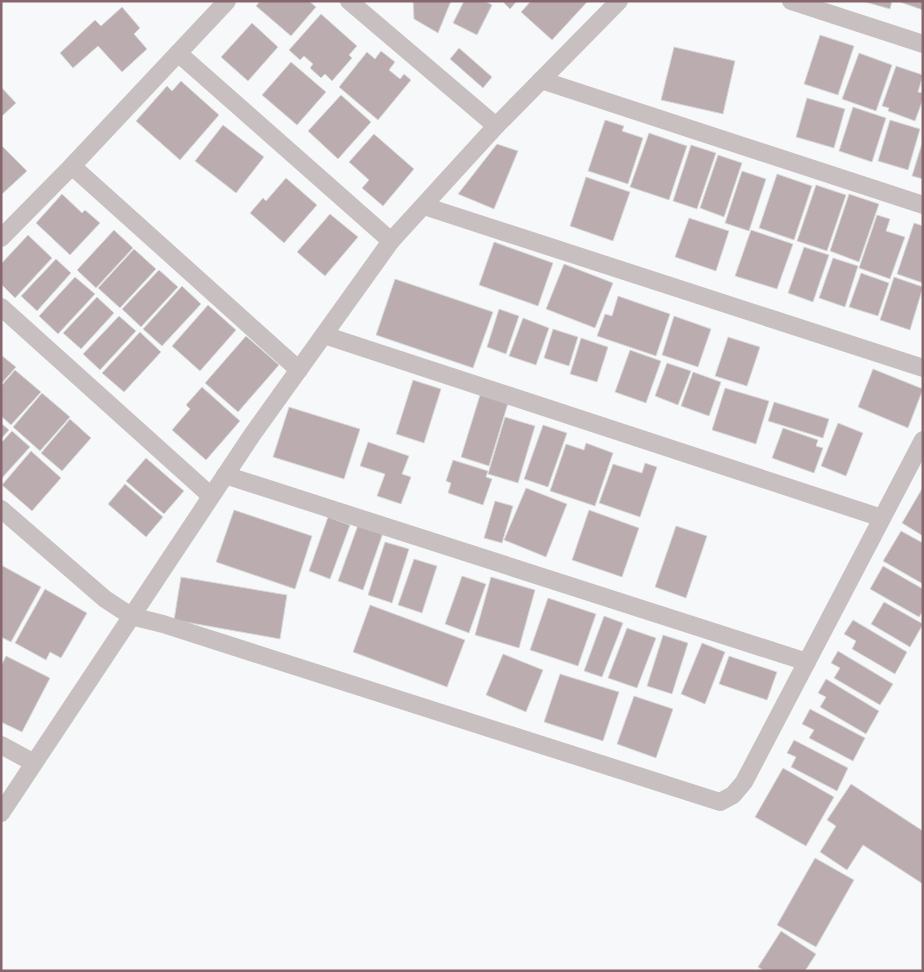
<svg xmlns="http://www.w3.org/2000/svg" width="924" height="972" viewBox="0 0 924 972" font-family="'Titillium Web',sans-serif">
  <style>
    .building { fill: #bbacb0; stroke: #d8dada }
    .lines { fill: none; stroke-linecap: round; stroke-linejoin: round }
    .minor { stroke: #c8bfc1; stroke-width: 18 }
  </style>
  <rect width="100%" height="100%" fill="#f6f8f9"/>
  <g class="building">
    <polygon points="260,1 309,1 316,7 291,36 256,6"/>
    <polygon points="413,1 451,1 438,33 414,19"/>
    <polygon points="464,1 485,1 492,5 477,35 453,23"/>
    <polygon points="502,1 517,1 510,9"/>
    <polygon points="531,1 588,1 552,40 521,12"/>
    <polygon points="862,1 892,1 890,9"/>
    <polygon points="923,1 923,10 900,2 900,1"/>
    <polygon points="122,7 140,28 134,34 147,49 122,72 98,46 73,68 60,53 95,20 101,26"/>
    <polygon points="321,14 357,46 349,55 352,58 332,81 325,74 321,78 310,68 313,64 304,56 300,60 289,50"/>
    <polygon points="252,23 278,47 248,81 221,57"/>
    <polygon points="820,35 854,46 838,95 804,84"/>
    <polygon points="674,47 735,61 723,114 661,100"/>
    <polygon points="459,48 492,77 483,88 450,59"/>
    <polygon points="381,51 395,62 389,70 400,79 404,74 411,80 378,120 339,87 367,52 375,59"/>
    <polygon points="859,53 892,65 876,111 842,99"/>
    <polygon points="291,62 326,92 297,125 262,95"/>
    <polygon points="896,66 923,75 918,92 923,93 923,99 915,121 888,111 889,108 882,106"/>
    <polygon points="181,81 219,115 180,160 136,121 167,86 172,91"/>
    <polygon points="1,87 16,103 1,117"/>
    <polygon points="341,95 371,122 338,159 308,131"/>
    <polygon points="807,98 845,109 834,148 796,137"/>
    <polygon points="853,107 886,118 872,162 839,151"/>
    <polygon points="605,120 624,126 622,131 643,138 628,184 588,171"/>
    <polygon points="890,120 920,129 908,170 878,161"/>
    <polygon points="223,125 264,157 236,193 195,161"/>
    <polygon points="649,133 687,146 669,200 630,187"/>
    <polygon points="374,134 414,169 383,206 362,188 369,180 349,162"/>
    <polygon points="923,140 923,179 912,176"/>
    <polygon points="497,144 518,151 494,209 458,194"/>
    <polygon points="1,145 27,171 1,195"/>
    <polygon points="691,145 716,153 697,209 673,201"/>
    <polygon points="718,155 742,163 724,217 700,208"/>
    <polygon points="742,171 766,179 749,231 725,223"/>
    <polygon points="777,174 812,186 794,240 759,228"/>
    <polygon points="586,177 630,192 613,241 570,226"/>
    <polygon points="286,178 317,205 284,243 250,213 263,198 266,201"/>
    <polygon points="816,185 846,195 827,251 797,241"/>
    <polygon points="62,194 82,213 85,210 100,223 70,255 36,223"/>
    <polygon points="849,194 879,204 859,262 830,251"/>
    <polygon points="330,214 358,237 325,276 297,252"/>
    <polygon points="877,215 890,219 886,231 905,237 890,279 859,268"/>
    <polygon points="689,218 729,231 716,271 675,257"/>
    <polygon points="914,223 923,226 923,283 897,274"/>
    <polygon points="114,230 133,248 96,288 77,270"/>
    <polygon points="751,230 793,244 777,289 735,276"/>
    <polygon points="28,235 52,258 15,298 1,284 1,264"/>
    <polygon points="494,242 553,263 538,306 479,285"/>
    <polygon points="804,247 829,255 813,302 788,293"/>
    <polygon points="134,249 156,269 120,308 98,288"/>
    <polygon points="833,258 858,266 845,307 819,298"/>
    <polygon points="56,259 71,273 37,311 21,296"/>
    <polygon points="564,264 613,283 595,328 546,309"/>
    <polygon points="159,270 178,287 141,327 122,309"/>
    <polygon points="861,273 889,283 878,316 849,307"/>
    <polygon points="75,277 95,294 58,334 39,316"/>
    <polygon points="894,277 923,287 910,330 880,320"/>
    <polygon points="395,279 493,312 473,368 376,335"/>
    <polygon points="182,286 201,304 162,346 143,329"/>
    <polygon points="618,296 670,314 656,356 597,336 605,314 612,316"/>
    <polygon points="97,297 114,313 81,349 63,333"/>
    <polygon points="208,305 236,330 200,371 172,346"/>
    <polygon points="499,309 519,316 506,354 487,347"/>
    <polygon points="119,316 136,331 100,370 83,354"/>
    <polygon points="674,316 711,329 698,367 662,355"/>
    <polygon points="523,318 549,328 536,365 509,356"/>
    <polygon points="553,329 578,337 569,366 544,358"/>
    <polygon points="140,332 161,352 124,392 102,373"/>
    <polygon points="246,336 279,365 238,412 205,383"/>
    <polygon points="728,337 760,347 747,386 715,376"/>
    <polygon points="581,338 608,347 597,382 570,374"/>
    <polygon points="630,350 661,361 646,403 615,392"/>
    <polygon points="1,355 16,367 1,384"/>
    <polygon points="667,363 691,371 678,405 655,396"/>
    <polygon points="873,369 923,389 908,428 858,407"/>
    <polygon points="15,370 41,392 11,425 1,416 1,386"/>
    <polygon points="693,372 721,382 709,416 681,406"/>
    <polygon points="413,380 441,389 424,443 396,434"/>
    <polygon points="202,387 240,421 206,460 172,430 190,409 186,405"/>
    <polygon points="725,388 769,401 756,444 712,430"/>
    <polygon points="42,393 70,417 40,451 13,427"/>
    <polygon points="480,395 508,403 489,466 461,457"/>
    <polygon points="774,402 829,419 823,438 768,421"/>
    <polygon points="289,407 360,429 344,479 273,457"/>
    <polygon points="505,417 535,426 518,483 488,474"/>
    <polygon points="70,419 91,438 62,471 41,453"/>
    <polygon points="1,423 9,430 1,439"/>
    <polygon points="838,423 863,433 846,476 821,466"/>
    <polygon points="543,425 567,433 548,487 524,479"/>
    <polygon points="783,428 818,440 816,446 823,448 814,473 772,458"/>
    <polygon points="12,431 30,447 1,479 1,443"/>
    <polygon points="368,442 409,456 402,474 411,477 401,504 377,496 385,474 360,466"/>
    <polygon points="586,443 613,453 595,506 550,491 566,444 584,450"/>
    <polygon points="31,451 61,478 32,511 2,485"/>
    <polygon points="146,458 184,491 164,514 126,481"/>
    <polygon points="453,460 488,471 486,477 492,479 483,505 448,493 451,483 446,481"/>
    <polygon points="645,463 657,467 640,517 599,503 613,464 642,473"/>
    <polygon points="125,484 163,517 146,537 108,504"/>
    <polygon points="923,487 923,536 902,523"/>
    <polygon points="526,488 567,504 546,557 504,540"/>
    <polygon points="495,501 513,506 502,543 484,538"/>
    <polygon points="234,510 312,536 295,589 216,562"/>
    <polygon points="589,510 639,528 622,577 572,560"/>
    <polygon points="328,517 350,525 330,579 309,571"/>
    <polygon points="358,525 383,533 363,590 338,581"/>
    <polygon points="676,526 707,536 686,598 655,587"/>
    <polygon points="901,531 923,543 923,584 883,561"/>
    <polygon points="385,542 409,549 392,603 368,595"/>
    <polygon points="414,559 437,566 422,613 398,605"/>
    <polygon points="1,565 41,587 11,642 1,637"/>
    <polygon points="883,566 923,589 923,611 919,617 870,589"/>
    <polygon points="462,576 486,584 469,633 445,624"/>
    <polygon points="181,577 287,595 280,639 174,620"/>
    <polygon points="491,577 535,590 519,648 475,635"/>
    <polygon points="45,589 87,613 61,658 50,652 46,660 15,643"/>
    <polygon points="548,598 596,614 578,666 530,650"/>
    <polygon points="884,602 923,624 910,647 871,624"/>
    <polygon points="370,605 465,640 447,687 353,652"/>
    <polygon points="604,616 623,623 602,677 584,671"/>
    <polygon points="853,620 907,652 895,674 852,649 856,641 844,634"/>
    <polygon points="627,628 656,638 637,688 608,678"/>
    <polygon points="663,635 688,643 672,694 647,686"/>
    <polygon points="702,643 725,652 705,704 681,694"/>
    <polygon points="838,651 893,684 880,705 834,678 840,668 831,663"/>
    <polygon points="503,654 543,670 526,712 486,695"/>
    <polygon points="6,656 50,678 22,732 1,722 1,666"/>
    <polygon points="729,656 777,672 767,700 719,684"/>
    <polygon points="560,674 619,692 603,741 544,722"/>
    <polygon points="826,679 879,711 866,734 820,707 826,697 818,693"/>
    <polygon points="634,696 673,709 656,758 617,744"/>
    <polygon points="810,709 865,738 853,761 809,738 814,730 802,724"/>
    <polygon points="794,740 848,768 837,791 791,767 796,757 787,753"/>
    <polygon points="783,768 834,797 806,846 755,817"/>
    <polygon points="851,784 923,831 923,884 863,845 847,870 820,852 836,826 827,820"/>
    <polygon points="815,858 854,880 816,947 777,925"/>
    <polygon points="781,931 816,954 805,971 764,971 758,967"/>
  </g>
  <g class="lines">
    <g class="minor">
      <polyline points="349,1 496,126"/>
      <polyline points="791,1 923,44"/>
      <polyline points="178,53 391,241"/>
      <polyline points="541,80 923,205"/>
      <polyline points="72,166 299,370"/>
      <polyline points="424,206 923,368"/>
      <polyline points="1,238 72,166 227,1"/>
      <polyline points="1,307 211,496"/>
      <polyline points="324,335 882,518"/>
      <polyline points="225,475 807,662"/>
      <polyline points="1,509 105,599 131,616 163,624 720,802 733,795 744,782 923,440"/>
      <polyline points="1,745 34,763"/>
      <polyline points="1,813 252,435 391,241 496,126 619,1"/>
    </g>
  </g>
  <rect width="924" height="972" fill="none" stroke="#88666e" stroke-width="5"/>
</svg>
